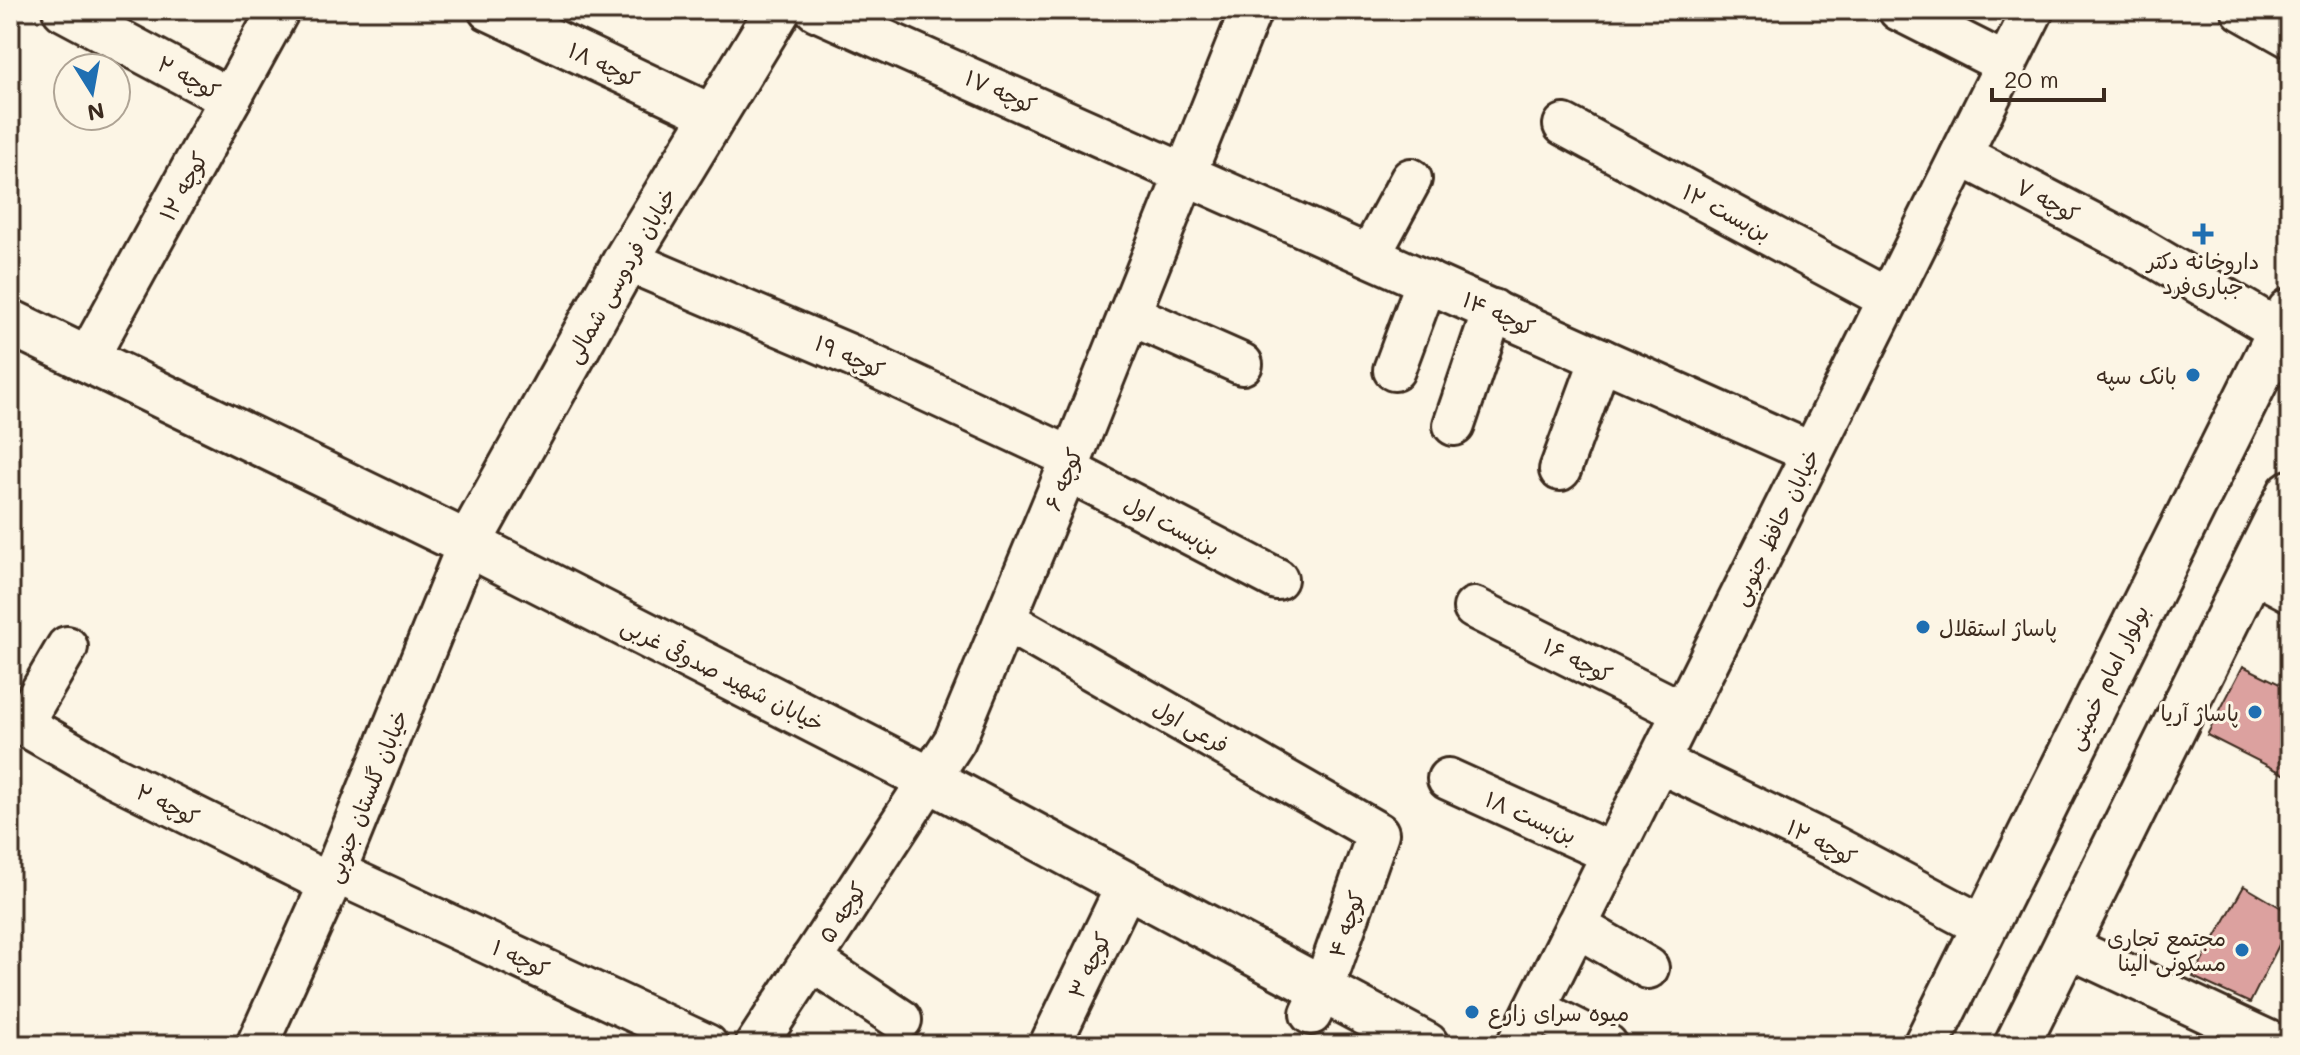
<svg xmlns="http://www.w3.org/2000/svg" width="2300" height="1055" viewBox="0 0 2300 1055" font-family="Mali,'Playpen Sans Arabic',sans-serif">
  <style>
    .building { fill: #dca19f; stroke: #3b2a1e; stroke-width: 2 }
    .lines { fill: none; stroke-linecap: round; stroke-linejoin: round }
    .minor-casing { stroke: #3b2a1e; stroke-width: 46 }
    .tertiary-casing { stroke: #3b2a1e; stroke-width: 50 }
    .secondary-casing { stroke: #3b2a1e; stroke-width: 50 }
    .minor { stroke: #fcf5e5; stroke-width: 40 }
    .tertiary { stroke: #fcf5e5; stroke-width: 44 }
    .secondary { stroke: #fcf5e5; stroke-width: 44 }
    .poi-dot { fill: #1f6fb2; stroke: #fcf5e5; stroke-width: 3 }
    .labels { text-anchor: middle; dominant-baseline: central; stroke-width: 6; stroke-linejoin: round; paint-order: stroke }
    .street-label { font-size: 22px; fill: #3b2a1e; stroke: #fcf5e5 }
    .poi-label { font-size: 22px; fill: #3b2a1e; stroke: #fcf5e5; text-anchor: end }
  </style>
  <rect width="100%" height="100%" fill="#fcf5e5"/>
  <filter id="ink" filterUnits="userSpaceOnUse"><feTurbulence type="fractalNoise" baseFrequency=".0125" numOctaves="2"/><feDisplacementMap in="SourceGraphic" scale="16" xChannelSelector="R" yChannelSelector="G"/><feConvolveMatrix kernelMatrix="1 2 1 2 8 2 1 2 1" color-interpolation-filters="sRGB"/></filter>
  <g filter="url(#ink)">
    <g class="building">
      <polygon points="2243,666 2290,689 2290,777 2207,735"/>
      <polygon points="2244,886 2290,913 2290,923 2250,1003 2193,977"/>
    </g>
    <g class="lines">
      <defs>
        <g id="minor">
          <polyline points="63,10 230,99"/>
          <polyline points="489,10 714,116"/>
          <polyline points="816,10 1812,453"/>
          <polyline points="1899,10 2006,64"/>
          <polyline points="2242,10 2290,37"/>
          <polyline points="1564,125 1889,299"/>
          <polyline points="1961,155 2134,245 2280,331"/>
          <polyline points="1370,255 1411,179"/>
          <polyline points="626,260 852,356 1072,458"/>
          <polyline points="1129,314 1242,364"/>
          <polyline points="86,361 279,10"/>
          <polyline points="1394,370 1427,281"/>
          <polyline points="1454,425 1493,310"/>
          <polyline points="1067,470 1277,579"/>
          <polyline points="1560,470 1601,359"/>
          <polyline points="2252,571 2290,591"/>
          <polyline points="1474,608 1683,712"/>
          <polyline points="1005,620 1378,833 1323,989 1311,1014"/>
          <polyline points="10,717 111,775 330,884"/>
          <polyline points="22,724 67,647"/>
          <polyline points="1659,762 1833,846 1983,926"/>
          <polyline points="1448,779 1613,854"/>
          <polyline points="335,872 707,1045"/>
          <polyline points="1576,926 1648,968"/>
          <polyline points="2066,946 2277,1045"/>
          <polyline points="811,960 901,1020"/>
          <polyline points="1535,1009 1607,1045"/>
          <polyline points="257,1045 335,872 468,544"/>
          <polyline points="756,1045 955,740 1067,470 1251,10"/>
          <polyline points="1050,1045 1127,885"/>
          <polyline points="1517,1045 2033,10"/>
        </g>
        <g id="tertiary">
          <polyline points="10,322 468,544 931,780 1426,1045"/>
          <polyline points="468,544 626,260 778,10"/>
        </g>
        <g id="secondary">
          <polyline points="1926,1045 2290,311"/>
          <polyline points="2017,1045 2290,493"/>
        </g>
      </defs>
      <use href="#minor" class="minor-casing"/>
      <use href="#tertiary" class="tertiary-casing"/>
      <use href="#secondary" class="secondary-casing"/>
      <use href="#minor" class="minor"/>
      <use href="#tertiary" class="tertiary"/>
      <use href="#secondary" class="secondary"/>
    </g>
  </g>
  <g class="poi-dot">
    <path d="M2199 222h8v8h8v8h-8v8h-8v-8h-8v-8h8z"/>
    <circle cx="2193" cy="375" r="8"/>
    <circle cx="1923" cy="627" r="8"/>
    <circle cx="2255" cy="712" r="8"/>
    <circle cx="2242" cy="950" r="8"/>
    <circle cx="1472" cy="1012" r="8"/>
  </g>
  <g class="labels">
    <g class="street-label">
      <text transform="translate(604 64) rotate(25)">کوچه ۱۸</text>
      <text transform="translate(189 77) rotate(28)">کوچه ۲</text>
      <text transform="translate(1001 91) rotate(24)">کوچه ۱۷</text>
      <text transform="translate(183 186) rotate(-61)">کوچه ۱۲</text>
      <text transform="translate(2048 200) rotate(28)">کوچه ۷</text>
      <text transform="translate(1727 212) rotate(28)">بن‌بست ۱۲</text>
      <text transform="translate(620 275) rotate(-60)">خیابان فردوسی شمالی</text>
      <text transform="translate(1499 313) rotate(24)">کوچه ۱۴</text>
      <text transform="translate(850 356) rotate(24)">کوچه ۱۹</text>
      <text transform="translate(1063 479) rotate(-68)">کوچه ۶</text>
      <text transform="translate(1172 525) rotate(27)">بن‌بست اول</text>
      <text transform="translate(1775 527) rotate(-64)">خیابان حافظ جنوبی</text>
      <text transform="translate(1578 660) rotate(26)">کوچه ۱۶</text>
      <text transform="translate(723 674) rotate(27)">خیابان شهید صدوقی غربی</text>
      <text transform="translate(2107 677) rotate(-64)">بولوار امام خمینی</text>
      <text transform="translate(1191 726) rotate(30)">فرعی اول</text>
      <text transform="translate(366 796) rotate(-68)">خیابان گلستان جنوبی</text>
      <text transform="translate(168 804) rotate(26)">کوچه ۲</text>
      <text transform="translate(1531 817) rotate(24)">بن‌بست ۱۸</text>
      <text transform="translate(1822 842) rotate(27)">کوچه ۱۲</text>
      <text transform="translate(842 912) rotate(-57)">کوچه ۵</text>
      <text transform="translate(1346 924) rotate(-71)">کوچه ۴</text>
      <text transform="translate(521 958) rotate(25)">کوچه ۱</text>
      <text transform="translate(1089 965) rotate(-65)">کوچه ۳</text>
    </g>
    <g class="poi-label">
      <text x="2203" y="260" text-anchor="middle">داروخانه دکتر<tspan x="2203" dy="25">جباری‌فرد</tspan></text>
      <text x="2177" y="375">بانک سپه</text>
      <text x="1939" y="627" text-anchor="start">پاساژ استقلال</text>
      <text x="2239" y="712">پاساژ آریا</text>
      <text x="2226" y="937">مجتمع تجاری<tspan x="2226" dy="25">مسکونی الینا</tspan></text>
      <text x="1488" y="1012" text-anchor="start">میوه سرای زارع</text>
    </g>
  </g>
  <rect width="2300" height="1055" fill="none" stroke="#fcf5e5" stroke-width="40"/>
  <rect x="20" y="20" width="2260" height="1015" fill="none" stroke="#3b2a1e" stroke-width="3" filter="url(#ink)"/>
  <g transform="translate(92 92) rotate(169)"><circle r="38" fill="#fcf5e5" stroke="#afa495" stroke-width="2"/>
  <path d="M0-6L14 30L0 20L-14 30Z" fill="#1f6fb2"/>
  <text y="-12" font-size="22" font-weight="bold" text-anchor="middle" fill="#3b2a1e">N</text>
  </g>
  <path d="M1992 88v12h112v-12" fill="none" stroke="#3b2a1e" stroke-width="4"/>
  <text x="2004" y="88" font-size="24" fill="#3b2a1e" stroke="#fcf5e5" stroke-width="6" paint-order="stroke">20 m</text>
</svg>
